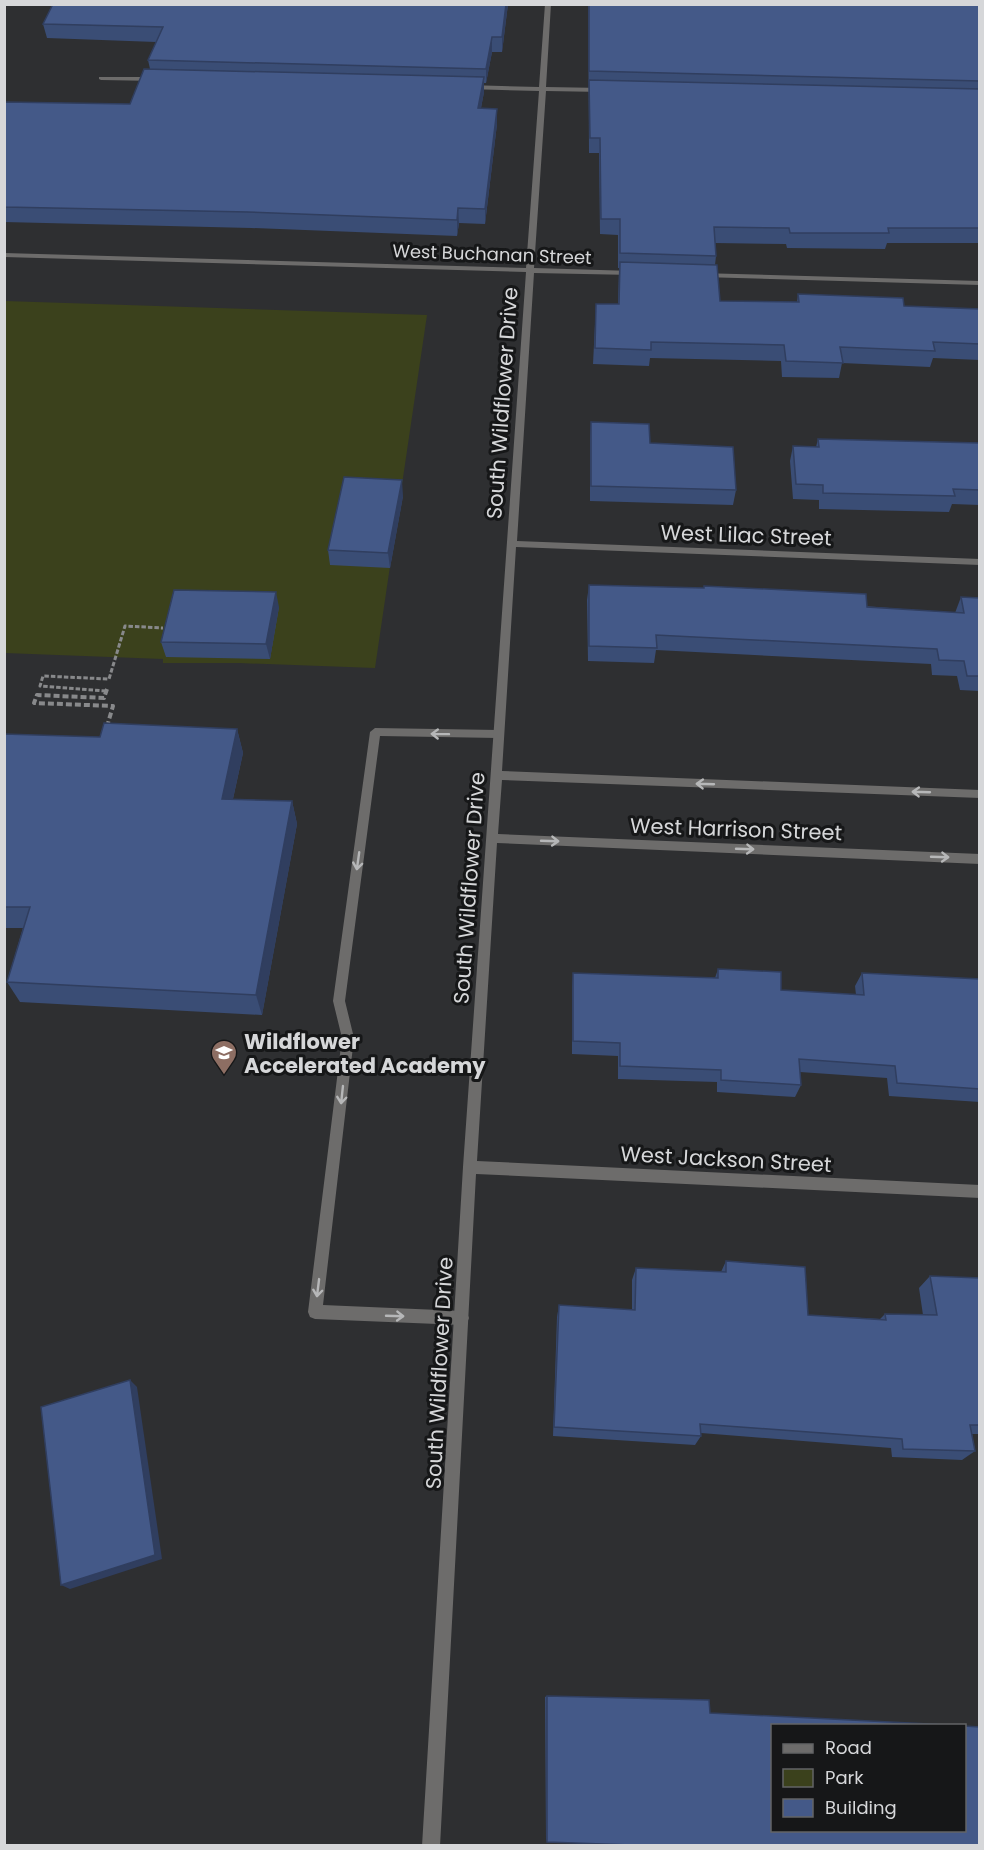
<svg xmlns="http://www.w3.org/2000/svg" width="984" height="1850" viewBox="0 0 984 1850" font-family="Poppins,sans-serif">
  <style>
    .green { fill: #3b411c }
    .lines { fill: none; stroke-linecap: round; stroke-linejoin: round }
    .path-far1 { stroke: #88898b; stroke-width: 3; stroke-dasharray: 4.5 2; stroke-linecap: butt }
    .path { stroke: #88898b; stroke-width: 4; stroke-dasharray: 6 3; stroke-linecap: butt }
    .service { fill: #6d6c6b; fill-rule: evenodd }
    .minor { fill: #6d6c6b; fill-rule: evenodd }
    .wall { fill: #3a4d75 }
    .shaded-wall { fill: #303e5f }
    .building { fill: #445988; stroke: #303e5f; stroke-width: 1.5 }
    .oneway { stroke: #b6b7b8 }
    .labels { text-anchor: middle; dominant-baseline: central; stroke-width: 6; stroke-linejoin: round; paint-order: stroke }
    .far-street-label { font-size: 18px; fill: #d6d7d9; stroke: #161718 }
    .street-label { font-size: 21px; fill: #d6d7d9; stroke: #161718 }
    .poi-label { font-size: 21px; font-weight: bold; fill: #d6d7d9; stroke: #161718; text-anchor: start }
  </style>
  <rect width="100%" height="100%" fill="#2e2f31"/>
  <polygon class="green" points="5,301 427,315 375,668 239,663 163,663 163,659 5,653"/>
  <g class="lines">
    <polyline class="path-far1" points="106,691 40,686 43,676 109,679 125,626 163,628"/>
    <polyline class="path" points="107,689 104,698 37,695 34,703 113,706 108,723"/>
    <polygon class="service" points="375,728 498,730 503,734 498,738 380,736 345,1001 354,1038 323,1305 462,1311 467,1313 469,1318 467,1323 462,1325 315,1319 310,1317 308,1312 342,1038 333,1001 370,732"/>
    <g class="minor">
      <polygon points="545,4 551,4 546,87 603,88 606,90 603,92 546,91 534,268 633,271 637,273 633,275 534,273 517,541 980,559 980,565 516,547 502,771 980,790 980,798 502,780 498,834 980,854 980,864 497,843 477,1161 980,1185 980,1198 476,1174 440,1846 422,1846 463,1167 526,272 4,257 4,253 526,268 539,91 468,89 465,87 468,85 539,87"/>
      <polygon points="99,77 157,77 160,79 157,81 101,80 99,79"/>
      <polygon points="699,273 980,281 980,285 702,277 699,277"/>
    </g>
  </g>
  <g class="wall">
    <polygon points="53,4 508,4 502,52 492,52 486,83 484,83 484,92 481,108 497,109 497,124 485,224 459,223 457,236 251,228 4,222 4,102 130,104 150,69 148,60 156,42 47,38 43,24"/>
    <polygon points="588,4 980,4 980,243 887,243 885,249 787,248 786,244 715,243 716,256 715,265 720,301 797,302 798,294 904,306 980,309 980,360 933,358 930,367 842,363 839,378 782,377 781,361 650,358 649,366 593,364 596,304 618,304 619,268 618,268 618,235 600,234 599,153 589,153"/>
    <polygon points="591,422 650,443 736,490 733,505 590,501 590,438"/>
    <polygon points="818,439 980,443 980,505 952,504 949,512 819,509 819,500 793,499 790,461 793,446 816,447"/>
    <polygon points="403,496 390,568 330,565 328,550"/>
    <polygon points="589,585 955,613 961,597 980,598 980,691 960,690 957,676 932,675 931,664 656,650 654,663 588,661 587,600"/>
    <polygon points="279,607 270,659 166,657 161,642"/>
    <polygon points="237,729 243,753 233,799 292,801 297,824 262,1015 20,1002 7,982 23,928 4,928 4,734 100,737"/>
    <polygon points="718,969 781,990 856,995 855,986 862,973 980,979 980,1102 889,1096 887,1078 800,1072 801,1085 795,1097 717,1092 717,1082 618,1079 618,1056 572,1054 572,986 573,973 715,978"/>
    <polygon points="726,1261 808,1315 880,1319 885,1314 923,1315 919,1288 930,1276 980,1278 980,1434 972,1434 975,1451 962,1460 892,1457 891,1448 701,1433 701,1436 695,1445 553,1436 557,1317 559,1305 632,1310 632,1280 636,1268 721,1272"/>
    <polygon points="547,1696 710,1713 980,1845 627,1845 627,1844 547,1842 546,1839 545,1697"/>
  </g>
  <g class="shaded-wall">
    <polygon points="506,4 508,4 502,52 502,37"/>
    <polygon points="492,37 492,52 486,83 486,69"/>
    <polygon points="484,77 484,92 478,123 478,108"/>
    <polygon points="497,109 497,124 485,224 485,209"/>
    <polygon points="458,208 459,223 457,236 457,220"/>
    <polygon points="402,480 403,496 390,568 388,553"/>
    <polygon points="276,592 279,607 270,659 266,644"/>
    <polygon points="237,729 243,753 228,821 222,799"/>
    <polygon points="292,801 297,824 262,1015 256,995"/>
    <polygon points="130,1380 137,1387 162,1559 70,1589 61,1585"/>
  </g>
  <g class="building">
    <polygon points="53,4 506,4 502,37 492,37 486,69 148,60 163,27 43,24"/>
    <polygon points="589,4 980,4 980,81 589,71"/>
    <polygon points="144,69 484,77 478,108 497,109 485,209 458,208 457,220 248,212 4,207 4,102 130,104"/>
    <polygon points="589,80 980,89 980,228 888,228 889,233 790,233 789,228 714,227 716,256 620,253 620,219 601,219 600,138 590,138"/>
    <polygon points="620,262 717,265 720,301 799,302 798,294 903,298 904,306 980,309 980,344 933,342 935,351 840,347 843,363 786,361 784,345 651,342 651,350 595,348 596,304 619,304"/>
    <polygon points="591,422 649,424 650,443 733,447 736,490 591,486"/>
    <polygon points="818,439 980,443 980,490 953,489 955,496 823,493 823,485 796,484 793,446 819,447"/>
    <polygon points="344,477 402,480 388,553 328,550"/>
    <polygon points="589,585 704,588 704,586 866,594 867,607 964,613 961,597 980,598 980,676 967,676 964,661 939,660 937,649 656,635 657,648 589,646"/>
    <polygon points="174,590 276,592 266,644 161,642"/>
    <polygon points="104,723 237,729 222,799 292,801 256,995 7,982 30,907 4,907 4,734 100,737"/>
    <polygon points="718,969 781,972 781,990 864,995 862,973 980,979 980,1089 897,1083 895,1066 799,1059 801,1085 721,1080 721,1070 620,1066 620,1043 573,1041 573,973 718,978"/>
    <polygon points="726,1261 805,1267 808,1315 886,1320 885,1314 937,1315 930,1276 980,1278 980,1425 970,1425 975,1451 903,1449 902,1439 700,1424 701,1436 554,1427 559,1305 635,1310 636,1268 726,1272"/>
    <polygon points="130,1380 155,1555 61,1585 41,1407"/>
    <polygon points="547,1696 709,1700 710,1713 949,1725 772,1725 772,1830 964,1830 964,1726 980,1727 980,1845 631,1845 547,1842"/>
  </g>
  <defs><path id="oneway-shaft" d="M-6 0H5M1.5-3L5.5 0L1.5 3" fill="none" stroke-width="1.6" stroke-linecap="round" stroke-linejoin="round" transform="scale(1.5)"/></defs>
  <g class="oneway">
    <use href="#oneway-shaft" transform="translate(440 734) rotate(-179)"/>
    <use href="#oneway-shaft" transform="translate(705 784) rotate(-178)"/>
    <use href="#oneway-shaft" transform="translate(921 792) rotate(-178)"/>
    <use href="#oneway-shaft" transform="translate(550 841) rotate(2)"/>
    <use href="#oneway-shaft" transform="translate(745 849) rotate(2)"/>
    <use href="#oneway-shaft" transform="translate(940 857) rotate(2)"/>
    <use href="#oneway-shaft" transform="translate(358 861) rotate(98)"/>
    <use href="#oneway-shaft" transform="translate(342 1095) rotate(96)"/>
    <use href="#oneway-shaft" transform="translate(318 1288) rotate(97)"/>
    <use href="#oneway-shaft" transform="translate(395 1316) rotate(2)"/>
  </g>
  <defs>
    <symbol id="school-pin" viewBox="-11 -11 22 30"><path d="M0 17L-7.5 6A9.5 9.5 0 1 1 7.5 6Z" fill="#8d6e63" stroke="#161718"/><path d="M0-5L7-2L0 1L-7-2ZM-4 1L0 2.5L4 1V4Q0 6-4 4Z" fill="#fff"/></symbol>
  </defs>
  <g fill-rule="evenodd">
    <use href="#school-pin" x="209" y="1038" width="30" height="40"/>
  </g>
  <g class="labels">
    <g class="far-street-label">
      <text transform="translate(492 254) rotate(2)">West Buchanan Street</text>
    </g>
    <g class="street-label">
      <text transform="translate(502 403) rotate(-86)">South Wildflower Drive</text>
      <text transform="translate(746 535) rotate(2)">West Lilac Street</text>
      <text transform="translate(736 829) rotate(2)">West Harrison Street</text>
      <text transform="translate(469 888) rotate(-86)">South Wildflower Drive</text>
      <text transform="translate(726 1159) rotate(3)">West Jackson Street</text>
      <text transform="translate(439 1373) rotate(-87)">South Wildflower Drive</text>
    </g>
    <g class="poi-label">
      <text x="244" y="1041">Wildflower<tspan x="244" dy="24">Accelerated Academy</tspan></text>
    </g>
  </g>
  <rect width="984" height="1850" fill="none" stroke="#d6d7d9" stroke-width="12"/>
  <rect x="771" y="1724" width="195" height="108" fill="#161718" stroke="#636465" stroke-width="1.5"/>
  <rect x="783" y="1744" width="30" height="9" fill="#6d6c6b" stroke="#636465" stroke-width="1.5"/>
  <text x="825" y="1754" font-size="18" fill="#d6d7d9">Road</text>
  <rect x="783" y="1769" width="30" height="18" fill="#3b411c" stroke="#636465" stroke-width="1.5"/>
  <text x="825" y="1784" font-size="18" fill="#d6d7d9">Park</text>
  <rect x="783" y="1799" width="30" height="18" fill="#445988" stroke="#636465" stroke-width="1.5"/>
  <text x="825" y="1814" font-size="18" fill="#d6d7d9">Building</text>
</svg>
